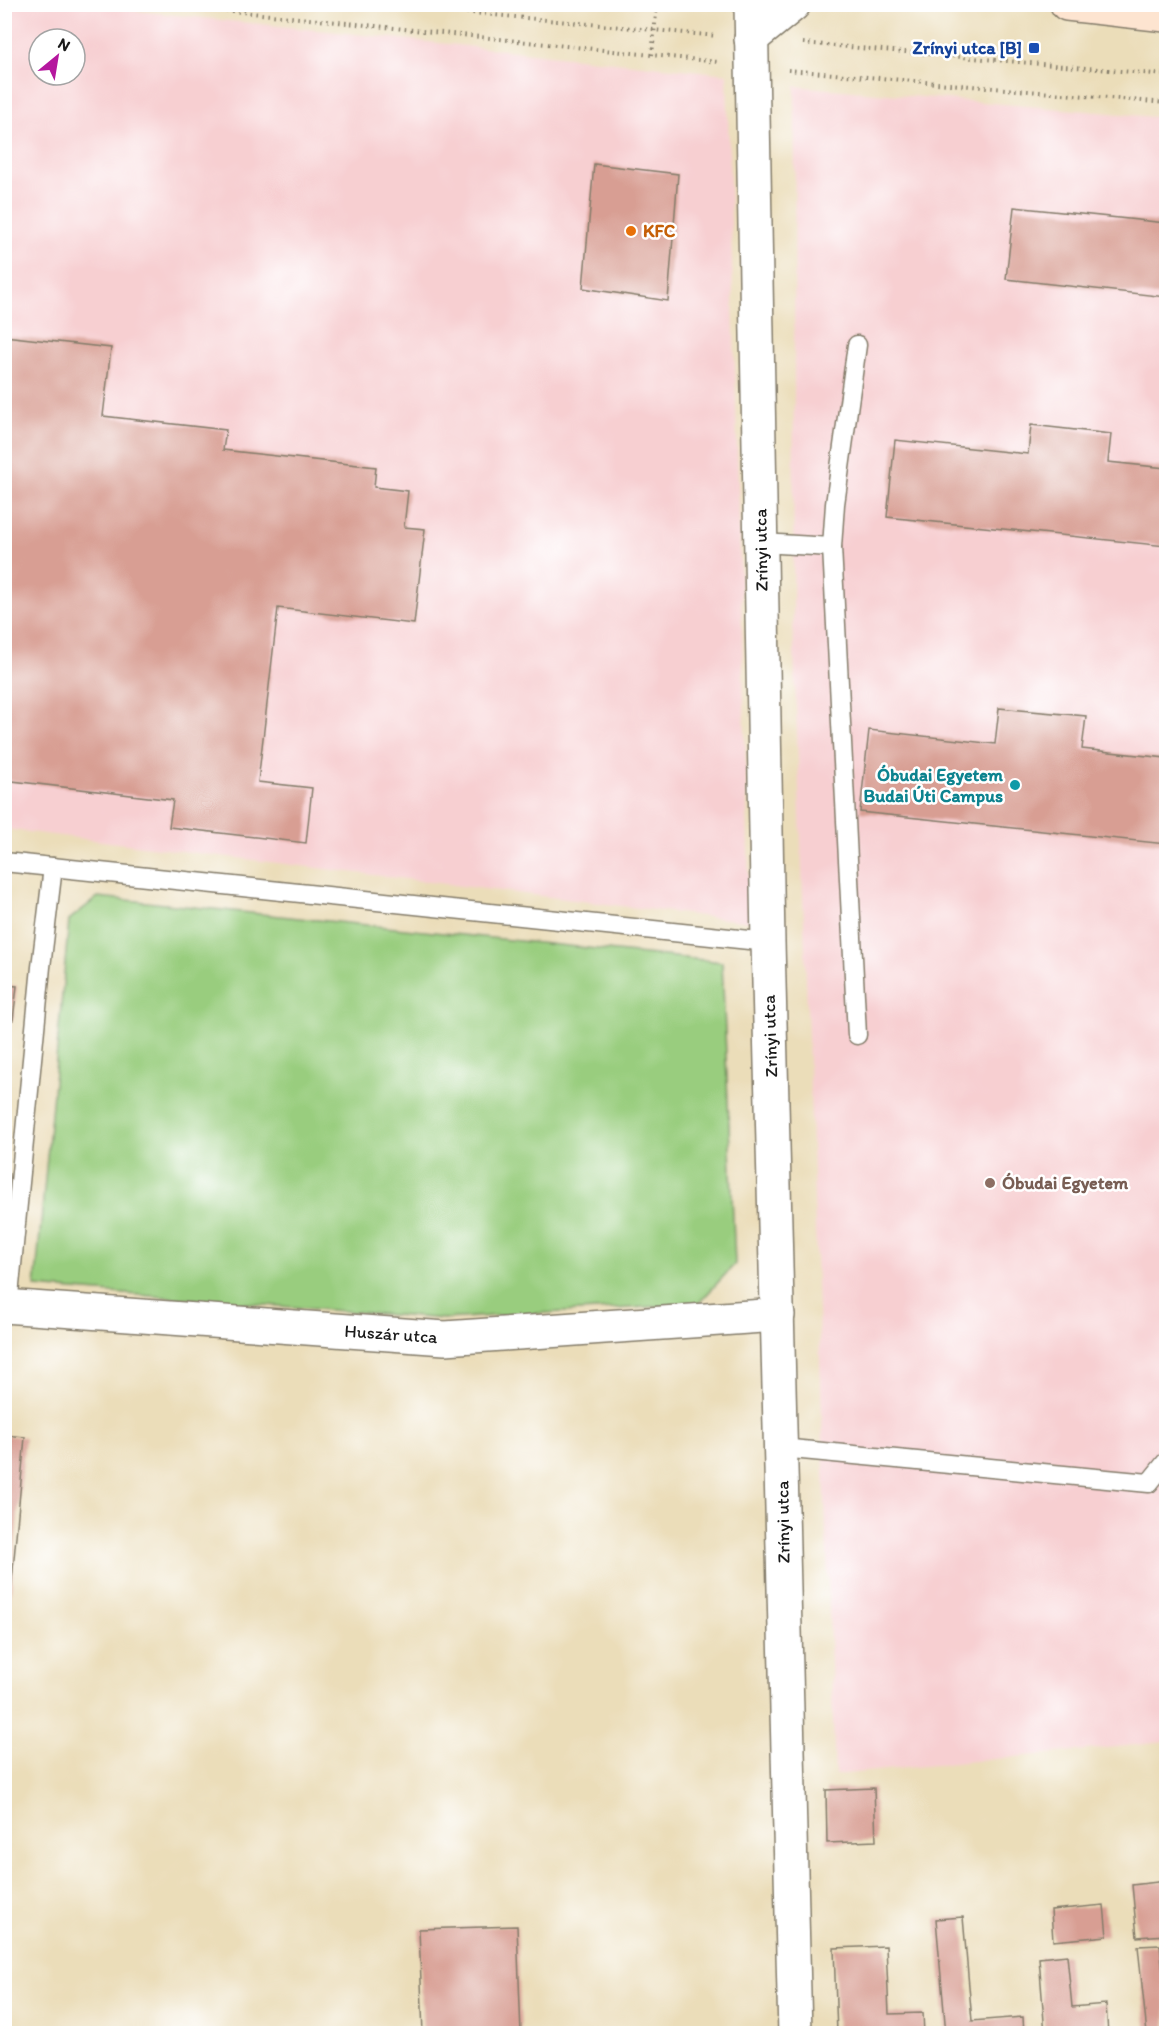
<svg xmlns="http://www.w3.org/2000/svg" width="1171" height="2038" viewBox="0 0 1171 2038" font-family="Itim,sans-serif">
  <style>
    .built { fill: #f7cfd1; fill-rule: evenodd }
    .green { fill: #99cd7e; stroke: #5a744d; stroke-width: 1.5 }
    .building { fill: #d89e93 }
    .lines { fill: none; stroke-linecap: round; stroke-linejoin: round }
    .lane-casing { stroke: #847c6a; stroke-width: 21 }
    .street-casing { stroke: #847c6a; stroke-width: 36 }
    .secondary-casing { stroke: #847c6a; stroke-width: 36 }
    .path { stroke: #847c6a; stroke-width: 4; stroke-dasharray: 1.5 4.5; stroke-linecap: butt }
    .lane { stroke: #fff; stroke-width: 18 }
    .street { stroke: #fff; stroke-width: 33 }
    .secondary { stroke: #fde4d0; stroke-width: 33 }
    .transit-dot { fill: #1a4fb4; stroke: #fff; stroke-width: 2 }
    .food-dot { fill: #e8710a; stroke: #fff; stroke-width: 2 }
    .culture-dot { fill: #0f9aa8; stroke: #fff; stroke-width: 2 }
    .education-dot { fill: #8d6e63; stroke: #fff; stroke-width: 2 }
    .labels { text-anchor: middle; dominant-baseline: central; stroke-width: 5; stroke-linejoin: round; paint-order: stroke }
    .transit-label { font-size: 18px; font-weight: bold; fill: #164399; stroke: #fff; text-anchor: end }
    .food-label { font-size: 18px; font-weight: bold; fill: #c56008; stroke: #fff; text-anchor: start }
    .street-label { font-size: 18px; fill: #1c1c1c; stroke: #fff }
    .culture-label { font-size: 18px; font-weight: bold; fill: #0d838f; stroke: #fff; text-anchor: end }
    .education-label { font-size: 18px; font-weight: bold; fill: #785e54; stroke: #fff; text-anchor: start }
  </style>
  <rect width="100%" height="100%" fill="#fff"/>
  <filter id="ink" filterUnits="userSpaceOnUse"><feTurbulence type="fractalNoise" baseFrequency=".0167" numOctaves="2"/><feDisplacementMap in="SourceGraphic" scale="12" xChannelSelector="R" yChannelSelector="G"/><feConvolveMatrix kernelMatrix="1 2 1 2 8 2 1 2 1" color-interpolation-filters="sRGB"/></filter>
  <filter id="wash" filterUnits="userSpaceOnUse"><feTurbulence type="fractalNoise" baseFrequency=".008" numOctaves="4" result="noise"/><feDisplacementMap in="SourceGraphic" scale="24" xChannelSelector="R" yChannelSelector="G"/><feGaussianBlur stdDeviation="1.35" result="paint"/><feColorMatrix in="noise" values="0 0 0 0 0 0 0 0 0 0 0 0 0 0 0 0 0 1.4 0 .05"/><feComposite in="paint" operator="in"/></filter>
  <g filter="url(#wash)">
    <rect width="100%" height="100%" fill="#ebddb9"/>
    <g class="built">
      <path d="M5,5h77l645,69 23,848 -745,-93zM39,39h36v36h-36z"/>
      <polygon points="795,86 1166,118 1166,1742 835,1775 793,624"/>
    </g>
    <polygon class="green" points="98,897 722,962 735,1264 698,1304 444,1319 35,1287 69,920"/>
    <g id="blocks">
      <g class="building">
        <polygon points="594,164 678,174 668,301 583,288"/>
        <polygon points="1014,207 1166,223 1166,297 1006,279"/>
        <polygon points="4,336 111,348 103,416 226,430 223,450 376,467 374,487 408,491 404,527 425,529 414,624 278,608 258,782 312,788 306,843 169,827 173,800 4,780"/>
        <polygon points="1031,425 1111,434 1108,462 1166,468 1166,546 887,517 895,440 1028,454"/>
        <polygon points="999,708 1086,716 1082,749 1166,758 1166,844 860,812 869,730 995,744"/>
        <polygon points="4,985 17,986 13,1020 4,1019"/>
        <polygon points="4,1435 25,1437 6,1647 4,1647"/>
        <polygon points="874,1788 876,1841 827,1843 826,1790"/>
        <polygon points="1166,1881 1166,1935 1137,1937 1132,1885"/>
        <polygon points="1104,1905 1107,1936 1053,1941 1051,1910"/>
        <polygon points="963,1917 972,2021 1023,2017 1024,2034 946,2034 936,1919"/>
        <polygon points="517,1926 521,2034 423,2034 419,1929"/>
        <polygon points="1160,1945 1165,1993 1166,1993 1166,2034 1147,2034 1138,1946"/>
        <polygon points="886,1946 889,2014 923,2013 924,2034 837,2034 834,1948"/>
        <polygon points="1067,1955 1072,2007 1106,2004 1108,2034 1045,2034 1039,1958"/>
      </g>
    </g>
  </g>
  <g filter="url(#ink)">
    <use href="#blocks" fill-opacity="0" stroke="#847c6a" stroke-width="1.5"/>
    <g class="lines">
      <defs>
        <g id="lane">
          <polyline points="761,543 832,547"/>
          <polyline points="4,862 768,942"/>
          <polyline points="857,1035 832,547 835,504 857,345"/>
          <polyline points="8,1306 41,967 53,867"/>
          <polyline points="781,1448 1149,1483 1166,1462"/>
        </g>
        <g id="street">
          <polyline points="751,4 768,942 795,2034"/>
          <polyline points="751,39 794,4"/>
          <polyline points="4,1306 445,1338 778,1315"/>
        </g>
        <polyline id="secondary" points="1067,4 1166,15"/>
      </defs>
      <use href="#lane" class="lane-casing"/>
      <use href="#street" class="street-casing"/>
      <use href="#secondary" class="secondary-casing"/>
      <g class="path">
        <polyline points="166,4 718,62"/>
        <polyline points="377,4 717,36"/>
        <polyline points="803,43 1166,75"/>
        <polyline points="652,55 657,4"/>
        <polyline points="788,70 1166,103"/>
      </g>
      <use href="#lane" class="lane"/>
      <use href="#street" class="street"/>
      <use href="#secondary" class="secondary"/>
    </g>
  </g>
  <rect class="transit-dot" x="1028" y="42" width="12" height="12" rx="3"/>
  <circle class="food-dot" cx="631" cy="231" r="6"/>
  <circle class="culture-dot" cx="1015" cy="785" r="6"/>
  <circle class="education-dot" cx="990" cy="1183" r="6"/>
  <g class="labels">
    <g class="transit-label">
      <text x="1022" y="48">Zrínyi utca [B]</text>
    </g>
    <g class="food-label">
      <text x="643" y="231">KFC</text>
    </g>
    <g class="street-label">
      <text transform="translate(761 550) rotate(-91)">Zrínyi utca</text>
      <text transform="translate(770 1036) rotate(-92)">Zrínyi utca</text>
      <text transform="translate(391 1334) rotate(4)">Huszár utca</text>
      <text transform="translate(783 1522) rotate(-91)">Zrínyi utca</text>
    </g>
    <g class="culture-label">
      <text x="1003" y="775">Óbudai Egyetem<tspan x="1003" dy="21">Budai Úti Campus</tspan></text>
    </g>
    <g class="education-label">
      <text x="1002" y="1183">Óbudai Egyetem</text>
    </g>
  </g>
  <rect width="1171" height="2038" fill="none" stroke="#fff" stroke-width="24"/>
  <g transform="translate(57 57) rotate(30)"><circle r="28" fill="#ffffff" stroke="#a4a4a4" stroke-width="1.5"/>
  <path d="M0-4.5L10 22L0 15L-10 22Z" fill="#b5179e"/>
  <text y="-9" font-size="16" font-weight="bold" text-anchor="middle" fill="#1c1c1c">N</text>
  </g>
</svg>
